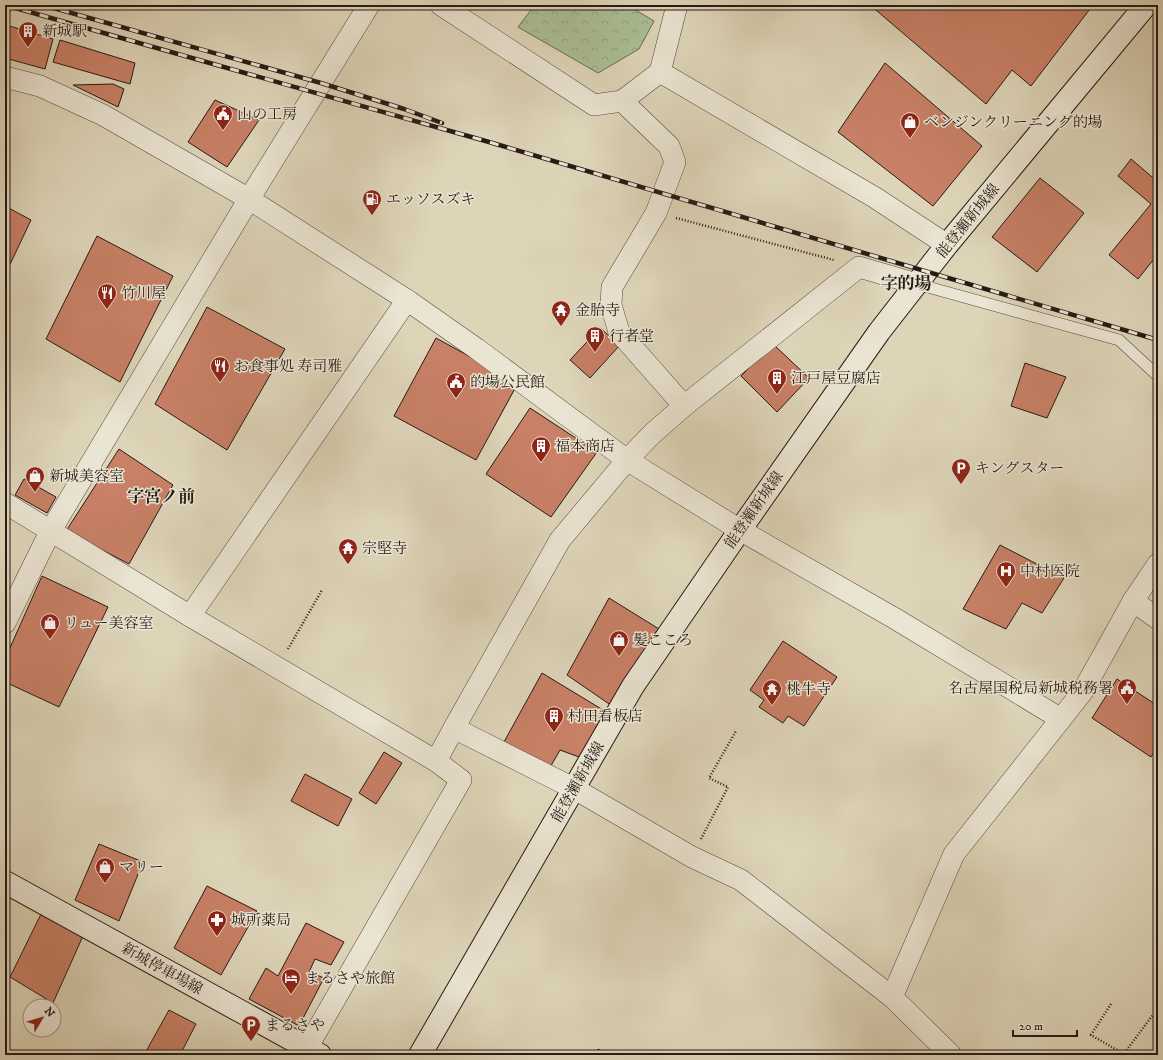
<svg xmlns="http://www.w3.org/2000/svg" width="1163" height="1060" viewBox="0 0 1163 1060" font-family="'IM FELL DW Pica','Noto Serif JP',serif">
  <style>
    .forest { fill: url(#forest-crowns); stroke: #686c54 }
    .building { fill: #c88066; stroke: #261a15 }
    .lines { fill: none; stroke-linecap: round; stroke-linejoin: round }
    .lane-casing { stroke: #54493e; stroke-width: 12 }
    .street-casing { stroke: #54493e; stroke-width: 22 }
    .secondary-casing { stroke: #261a15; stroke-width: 24 }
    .path { stroke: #261a15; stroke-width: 2.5; stroke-dasharray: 1 2; stroke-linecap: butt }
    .lane { stroke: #eae4d2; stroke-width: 11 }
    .street { stroke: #eae4d2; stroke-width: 21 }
    .secondary { stroke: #eae4d2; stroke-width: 22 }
    .rail-casing { stroke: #261a15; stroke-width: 4.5 }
    .rail { stroke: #eae4d2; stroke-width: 3; stroke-dasharray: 9; stroke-linecap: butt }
    .labels { text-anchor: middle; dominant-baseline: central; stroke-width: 3; stroke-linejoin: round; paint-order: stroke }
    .poi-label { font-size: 15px; fill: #261a15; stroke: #eae4d2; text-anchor: start }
    .street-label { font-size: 15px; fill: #261a15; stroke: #eae4d2 }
    .quarter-label { font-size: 17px; font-weight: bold; fill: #261a15; stroke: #eae4d2 }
  </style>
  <defs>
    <pattern id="forest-crowns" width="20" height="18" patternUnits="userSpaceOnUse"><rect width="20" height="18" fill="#abbe94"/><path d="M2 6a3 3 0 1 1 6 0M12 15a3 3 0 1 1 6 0" fill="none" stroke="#93a37f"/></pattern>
  </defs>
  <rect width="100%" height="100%" fill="#ded5b9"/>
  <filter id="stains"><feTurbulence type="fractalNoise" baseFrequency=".005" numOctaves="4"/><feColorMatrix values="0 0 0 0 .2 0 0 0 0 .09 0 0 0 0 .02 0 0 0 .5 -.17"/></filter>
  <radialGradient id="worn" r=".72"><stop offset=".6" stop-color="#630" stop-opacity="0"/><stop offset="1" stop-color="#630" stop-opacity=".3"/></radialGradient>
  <polygon class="forest" points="535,5 627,5 654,21 639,49 598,73 518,27"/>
  <g class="building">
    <polygon points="870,5 1093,5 1031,86 1012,70 986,104"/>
    <polygon points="5,9 10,11 6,25 53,39 45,69 5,58"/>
    <polygon points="60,40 135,63 130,84 53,62"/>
    <polygon points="885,63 982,146 933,206 838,132"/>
    <polygon points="113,84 124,89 118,107 73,85"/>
    <polygon points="215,100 259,120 227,167 188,142"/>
    <polygon points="1131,159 1158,182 1158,254 1138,279 1109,255 1151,204 1118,176"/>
    <polygon points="1040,178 1084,213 1037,272 992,237"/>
    <polygon points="5,206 31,220 5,275"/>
    <polygon points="97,236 173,276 120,382 46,339"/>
    <polygon points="207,307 285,349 227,450 155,404"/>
    <polygon points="600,328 620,345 590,378 570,360"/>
    <polygon points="436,338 518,383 476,460 394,416"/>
    <polygon points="773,344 809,378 777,412 741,376"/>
    <polygon points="1025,363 1066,377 1047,418 1011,406"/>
    <polygon points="530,408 597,452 551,517 486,474"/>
    <polygon points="119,449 173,485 129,564 66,531"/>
    <polygon points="24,479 56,497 47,513 15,495"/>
    <polygon points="1000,545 1064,578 1042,613 1022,603 1006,629 963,609"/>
    <polygon points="42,576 108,607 59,707 5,682 5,659"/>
    <polygon points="609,598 659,629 615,708 567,675"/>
    <polygon points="783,641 837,677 804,726 788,716 783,723 759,707 764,700 750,690"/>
    <polygon points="542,673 613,716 579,757 560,750 548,771 499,751"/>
    <polygon points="1117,679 1158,706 1158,746 1151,757 1092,718"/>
    <polygon points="384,752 402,763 376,804 359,793"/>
    <polygon points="305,774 352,799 338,826 291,801"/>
    <polygon points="99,844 143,862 119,921 75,900"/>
    <polygon points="207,886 257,911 221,975 174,948"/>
    <polygon points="42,912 83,936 53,1003 10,977"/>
    <polygon points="306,923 344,942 331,965 315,959 309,972 324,978 299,1026 249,999 266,968 278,976"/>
    <polygon points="169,1010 196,1024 180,1055 144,1055"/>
    <polygon points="598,1049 609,1055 594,1055"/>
  </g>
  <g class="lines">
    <defs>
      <polyline id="lane" points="917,284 1119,340 1158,376"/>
      <g id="street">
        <polyline points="441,5 594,105 622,101 660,72 677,5"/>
        <polyline points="660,72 874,197 938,239 946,246"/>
        <polyline points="5,77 40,86 103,115 249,199 407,300 477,349 627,460 740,530 894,618 1061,719 1083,691 1133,601 1158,564"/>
        <polyline points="622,101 669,146 675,162 656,213 612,287 611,305 619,332 684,406"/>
        <polyline points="5,503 190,616 436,761 461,780 307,1048"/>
        <polyline points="1133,601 1158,619"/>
        <polyline points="190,616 407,300"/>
        <polyline points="5,623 51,530 249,199 369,5"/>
        <polyline points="454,728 560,540 627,460 652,434 684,406 859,267 917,284"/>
        <polyline points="436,761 454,728 573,788 692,857 741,880 892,997 951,1055"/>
        <polyline points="892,997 954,854 1061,719"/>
      </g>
      <g id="secondary">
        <polyline points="5,882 320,1055"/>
        <polyline points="420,1055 633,686 740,530 879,332 946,246 1146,5"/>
      </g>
    </defs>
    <use href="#lane" class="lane-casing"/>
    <use href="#street" class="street-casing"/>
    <use href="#secondary" class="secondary-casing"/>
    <g class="path">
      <polyline points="676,218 834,260"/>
      <polyline points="288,649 322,590"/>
      <polyline points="701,839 728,787 709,778 736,731"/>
      <polyline points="1111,1004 1091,1035 1124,1054"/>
      <polyline points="1123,1055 1158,1008"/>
    </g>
    <use href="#lane" class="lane"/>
    <use href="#street" class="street"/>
    <use href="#secondary" class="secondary"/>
    <defs>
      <g id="rail">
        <polyline points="5,5 489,142 1158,340"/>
        <polyline points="43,5 321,83 404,109 442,123"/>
      </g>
    </defs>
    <use href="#rail" class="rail-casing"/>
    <use href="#rail" class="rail"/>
  </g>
  <defs>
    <symbol id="building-pin" viewBox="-11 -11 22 30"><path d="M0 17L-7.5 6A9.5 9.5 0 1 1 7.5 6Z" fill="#8f2418" stroke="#eae4d2"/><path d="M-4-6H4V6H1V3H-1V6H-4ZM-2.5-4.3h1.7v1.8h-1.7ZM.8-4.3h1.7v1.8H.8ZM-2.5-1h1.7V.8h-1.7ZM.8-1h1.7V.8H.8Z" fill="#fff"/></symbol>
    <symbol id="civic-pin" viewBox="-11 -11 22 30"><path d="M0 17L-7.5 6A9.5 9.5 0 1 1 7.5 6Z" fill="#8f2418" stroke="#eae4d2"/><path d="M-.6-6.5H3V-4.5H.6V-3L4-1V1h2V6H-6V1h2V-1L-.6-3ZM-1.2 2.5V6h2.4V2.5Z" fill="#fff"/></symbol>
    <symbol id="shop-pin" viewBox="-11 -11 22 30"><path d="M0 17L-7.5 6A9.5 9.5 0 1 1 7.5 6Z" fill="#8f2418" stroke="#eae4d2"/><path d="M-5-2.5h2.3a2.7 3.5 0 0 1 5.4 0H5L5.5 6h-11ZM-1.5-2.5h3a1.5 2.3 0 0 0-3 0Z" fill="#fff"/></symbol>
    <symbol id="fuel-pin" viewBox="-11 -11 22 30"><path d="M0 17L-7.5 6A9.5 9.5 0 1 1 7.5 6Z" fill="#8f2418" stroke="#eae4d2"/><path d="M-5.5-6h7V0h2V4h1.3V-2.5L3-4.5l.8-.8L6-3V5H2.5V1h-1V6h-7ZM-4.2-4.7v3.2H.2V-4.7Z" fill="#fff"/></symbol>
    <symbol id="restaurant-pin" viewBox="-11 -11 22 30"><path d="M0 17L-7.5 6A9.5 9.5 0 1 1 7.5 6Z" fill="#8f2418" stroke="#eae4d2"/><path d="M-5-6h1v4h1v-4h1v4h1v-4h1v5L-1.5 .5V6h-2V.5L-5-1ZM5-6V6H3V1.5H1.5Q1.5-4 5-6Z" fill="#fff"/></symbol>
    <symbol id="temple-pin" viewBox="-11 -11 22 30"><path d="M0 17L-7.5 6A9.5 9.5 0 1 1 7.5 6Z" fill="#8f2418" stroke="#eae4d2"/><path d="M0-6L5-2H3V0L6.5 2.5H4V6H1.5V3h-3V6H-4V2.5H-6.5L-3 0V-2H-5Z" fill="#fff"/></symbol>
    <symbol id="parking-pin" viewBox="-11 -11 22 30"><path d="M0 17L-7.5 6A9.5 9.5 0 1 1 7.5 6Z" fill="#8f2418" stroke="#eae4d2"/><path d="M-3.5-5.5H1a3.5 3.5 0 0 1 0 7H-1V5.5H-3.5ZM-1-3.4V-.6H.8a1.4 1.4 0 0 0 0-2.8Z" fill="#fff"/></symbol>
    <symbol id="hospital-pin" viewBox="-11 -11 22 30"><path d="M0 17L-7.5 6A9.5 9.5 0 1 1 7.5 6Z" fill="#8f2418" stroke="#eae4d2"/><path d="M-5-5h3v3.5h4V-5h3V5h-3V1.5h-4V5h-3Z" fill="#fff"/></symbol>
    <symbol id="pharmacy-pin" viewBox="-11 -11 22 30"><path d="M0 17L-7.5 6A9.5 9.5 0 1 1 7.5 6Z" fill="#8f2418" stroke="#eae4d2"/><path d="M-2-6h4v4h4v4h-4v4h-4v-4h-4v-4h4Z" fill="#fff"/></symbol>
    <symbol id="hotel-pin" viewBox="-11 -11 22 30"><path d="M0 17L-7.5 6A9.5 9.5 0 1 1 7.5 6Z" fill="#8f2418" stroke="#eae4d2"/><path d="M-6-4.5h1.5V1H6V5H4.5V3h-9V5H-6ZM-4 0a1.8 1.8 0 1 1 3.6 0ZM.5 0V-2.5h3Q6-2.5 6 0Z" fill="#fff"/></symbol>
  </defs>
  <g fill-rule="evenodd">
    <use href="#building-pin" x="17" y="20" width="22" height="30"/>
    <use href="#civic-pin" x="212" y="103" width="22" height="30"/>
    <use href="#shop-pin" x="899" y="111" width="22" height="30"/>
    <use href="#fuel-pin" x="361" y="188" width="22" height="30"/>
    <use href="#restaurant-pin" x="96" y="282" width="22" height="30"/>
    <use href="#temple-pin" x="550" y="299" width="22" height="30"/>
    <use href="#building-pin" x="584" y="325" width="22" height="30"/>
    <use href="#restaurant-pin" x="209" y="355" width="22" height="30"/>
    <use href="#building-pin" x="766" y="367" width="22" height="30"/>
    <use href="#civic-pin" x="445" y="371" width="22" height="30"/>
    <use href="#building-pin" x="530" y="435" width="22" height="30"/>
    <use href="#parking-pin" x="950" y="457" width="22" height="30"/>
    <use href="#shop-pin" x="24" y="465" width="22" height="30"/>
    <use href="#temple-pin" x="337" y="537" width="22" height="30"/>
    <use href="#hospital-pin" x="995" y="560" width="22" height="30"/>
    <use href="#shop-pin" x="39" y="612" width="22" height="30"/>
    <use href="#shop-pin" x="608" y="629" width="22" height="30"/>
    <use href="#civic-pin" x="1116" y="677" width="22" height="30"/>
    <use href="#temple-pin" x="761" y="678" width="22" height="30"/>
    <use href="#building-pin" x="543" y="705" width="22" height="30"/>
    <use href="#shop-pin" x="94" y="856" width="22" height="30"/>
    <use href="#pharmacy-pin" x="206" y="909" width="22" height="30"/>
    <use href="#hotel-pin" x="280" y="967" width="22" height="30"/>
    <use href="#parking-pin" x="240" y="1014" width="22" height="30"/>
  </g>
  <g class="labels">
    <g class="poi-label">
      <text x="42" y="31">新城駅</text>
      <text x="237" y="114">山の工房</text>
      <text x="924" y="122">ベンジンクリーニング的場</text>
      <text x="386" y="199">エッソスズキ</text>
      <text x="121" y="293">竹川屋</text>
      <text x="575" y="310">金胎寺</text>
      <text x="609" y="336">行者堂</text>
      <text x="234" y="366">お食事処 寿司雅</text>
      <text x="791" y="378">江戸屋豆腐店</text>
      <text x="470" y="382">的場公民館</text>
      <text x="555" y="446">福本商店</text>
      <text x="975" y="468">キングスター</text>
      <text x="49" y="476">新城美容室</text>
      <text x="362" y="548">宗堅寺</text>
      <text x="1020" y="571">中村医院</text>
      <text x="64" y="623">リュー美容室</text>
      <text x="633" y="640">髪こころ</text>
      <text x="1113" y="688" text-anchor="end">名古屋国税局新城税務署</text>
      <text x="786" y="689">桃牛寺</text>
      <text x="568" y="716">村田看板店</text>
      <text x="119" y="867">マリー</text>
      <text x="231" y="920">城所薬局</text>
      <text x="305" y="978">まるさや旅館</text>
      <text x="265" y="1025">まるさや</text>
    </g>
    <g class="street-label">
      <text transform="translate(968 221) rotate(-51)">能登瀬新城線</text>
      <text transform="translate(754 510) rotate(-55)">能登瀬新城線</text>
      <text transform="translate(578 782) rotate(-60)">能登瀬新城線</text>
      <text transform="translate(162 969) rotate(29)">新城停車場線</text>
    </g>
    <g class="quarter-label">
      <text x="906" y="284">字的場</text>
      <text x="161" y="497">字宮ノ前</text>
    </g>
  </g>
  <rect width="1163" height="1060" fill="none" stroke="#ded5b9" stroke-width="20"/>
  <rect x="6" y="6" width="1151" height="1048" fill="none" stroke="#261a15" stroke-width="2"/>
  <rect x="10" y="10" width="1143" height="1040" fill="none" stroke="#261a15"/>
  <g transform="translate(42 1018) rotate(52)"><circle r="19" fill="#eae4d2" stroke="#9c9386"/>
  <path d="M0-3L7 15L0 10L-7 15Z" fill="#8f2418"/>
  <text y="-6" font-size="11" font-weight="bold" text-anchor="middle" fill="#261a15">N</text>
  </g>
  <path d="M1013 1030v6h64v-6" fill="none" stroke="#261a15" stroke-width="2"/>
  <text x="1019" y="1030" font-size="12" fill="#261a15" stroke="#eae4d2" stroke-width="3" paint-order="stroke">20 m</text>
  <rect width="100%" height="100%" filter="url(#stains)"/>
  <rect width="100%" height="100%" fill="url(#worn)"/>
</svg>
